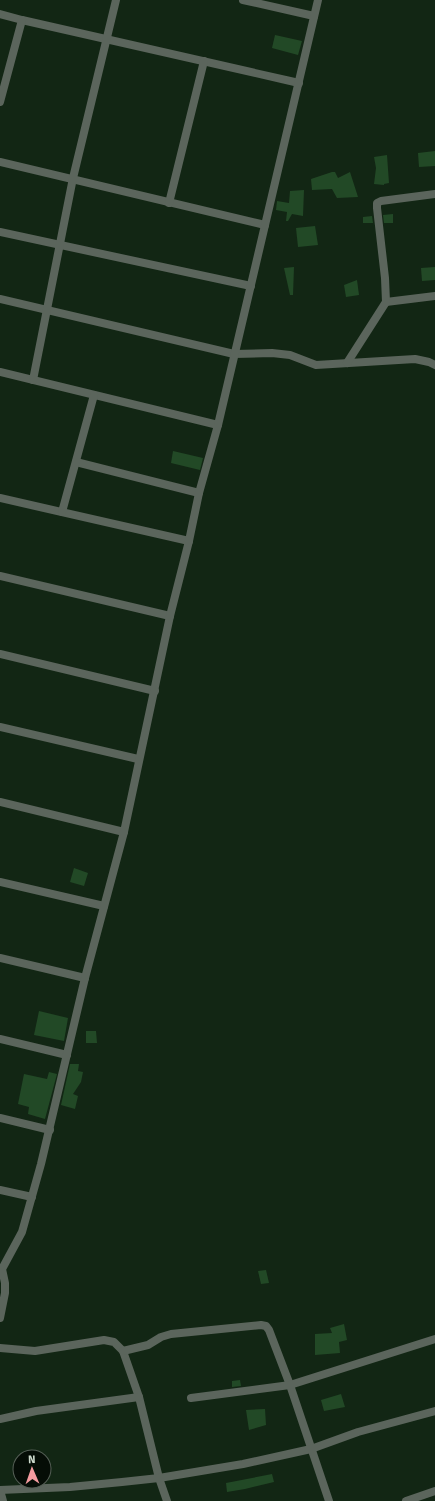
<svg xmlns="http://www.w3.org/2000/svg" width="435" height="1501" viewBox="0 0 435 1501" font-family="'Fira Sans',sans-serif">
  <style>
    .building { fill: #224926 }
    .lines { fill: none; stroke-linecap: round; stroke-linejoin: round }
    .minor { stroke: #5b655c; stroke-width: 8 }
  </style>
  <rect width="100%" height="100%" fill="#122614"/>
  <g class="building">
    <polygon points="275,35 302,41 298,55 272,48"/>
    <polygon points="435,151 435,166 419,167 418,153"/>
    <polygon points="387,155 389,183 384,184 384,185 374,184 376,168 374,157"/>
    <polygon points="332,172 335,172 338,178 350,172 358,197 337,198 332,189 312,190 311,179"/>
    <polygon points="304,190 303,216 292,214 288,221 286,221 287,212 276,210 277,201 289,203 290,191"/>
    <polygon points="393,214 393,223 384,223 383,215"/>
    <polygon points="372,216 373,223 363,223 363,217"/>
    <polygon points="315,226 318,245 298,247 296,228"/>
    <polygon points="294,267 293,295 290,295 284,268"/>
    <polygon points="435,267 435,280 422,281 421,268"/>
    <polygon points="357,280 359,295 346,297 344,285"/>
    <polygon points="173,451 203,458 200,470 171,463"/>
    <polygon points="74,868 88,873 84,886 70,882"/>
    <polygon points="39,1011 68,1018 64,1041 34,1035"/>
    <polygon points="86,1031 96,1031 97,1043 86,1043"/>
    <polygon points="70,1064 79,1064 78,1071 83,1072 81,1082 73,1094 78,1096 75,1109 61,1105"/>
    <polygon points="49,1072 57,1074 45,1119 28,1114 29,1107 18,1104 24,1074 47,1079"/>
    <polygon points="266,1270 269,1283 261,1284 258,1271"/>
    <polygon points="344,1324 347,1340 339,1342 340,1353 315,1355 315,1334 332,1333 330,1328"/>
    <polygon points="240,1380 241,1386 232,1387 232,1381"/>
    <polygon points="341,1394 345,1407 324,1411 321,1400"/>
    <polygon points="265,1409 266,1425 249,1430 246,1410"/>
    <polygon points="272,1474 274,1482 245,1489 227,1492 226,1483"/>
  </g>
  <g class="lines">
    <g class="minor">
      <polyline points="243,0 314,16"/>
      <polyline points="0,14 22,20 299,83"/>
      <polyline points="0,102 22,20"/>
      <polyline points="0,162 265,225"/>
      <polyline points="169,203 204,61"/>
      <polyline points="0,232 251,286"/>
      <polyline points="0,299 234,354 272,353 290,355 316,365 415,359 429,362 435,365"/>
      <polyline points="386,302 435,296"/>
      <polyline points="347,363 386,302 385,278 377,208 377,203 381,201 435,194"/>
      <polyline points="0,372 218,425"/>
      <polyline points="33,380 73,178 116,0"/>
      <polyline points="76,462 199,493"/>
      <polyline points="0,498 189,541"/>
      <polyline points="62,512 94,395"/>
      <polyline points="0,576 170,616"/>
      <polyline points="0,654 155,691"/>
      <polyline points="0,727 138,759"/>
      <polyline points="0,802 124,832"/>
      <polyline points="0,882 104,906"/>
      <polyline points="0,958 85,978"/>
      <polyline points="0,1039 67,1055"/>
      <polyline points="0,1118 50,1130"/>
      <polyline points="0,1190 32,1197"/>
      <polyline points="0,1318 5,1293 5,1283 2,1269 22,1232 41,1164 85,978 124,832 170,616 189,541 199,493 218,425 318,0"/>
      <polyline points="0,1348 35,1351 104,1340 114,1342 123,1351 139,1397 159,1478 167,1501"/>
      <polyline points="123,1351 148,1345 161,1337 171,1334 261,1325 266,1326 269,1330 290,1385 329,1501"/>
      <polyline points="191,1398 290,1385 435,1339"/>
      <polyline points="0,1419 36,1411 139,1397"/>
      <polyline points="0,1490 70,1487 122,1482 159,1478 243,1464 311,1449 358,1432 435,1411"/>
      <polyline points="0,1490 3,1501"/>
      <polyline points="406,1501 435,1491"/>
    </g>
  </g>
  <g transform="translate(32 1469) rotate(358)"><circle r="19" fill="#050d06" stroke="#555f56"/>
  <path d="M0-3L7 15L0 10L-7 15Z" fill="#f49b9f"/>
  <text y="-6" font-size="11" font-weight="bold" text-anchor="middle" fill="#cddacd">N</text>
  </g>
</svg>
